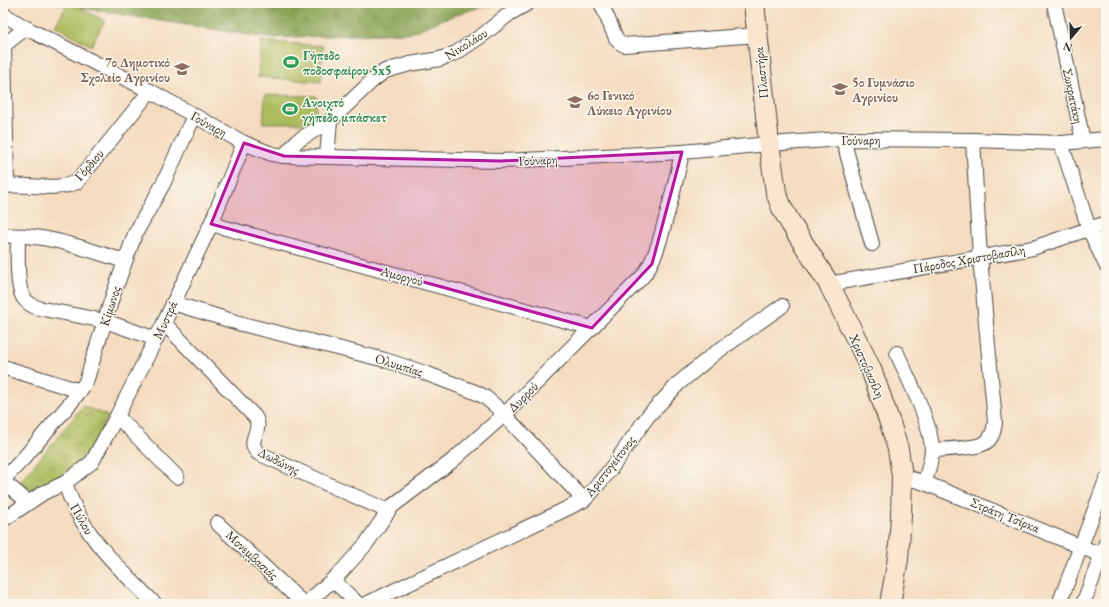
<svg xmlns="http://www.w3.org/2000/svg" width="1109" height="607" viewBox="0 0 1109 607" font-family="'EB Garamond',serif">
  <style>
    .grass { fill: url(#grass-tufts); stroke: #6c7344 }
    .forest { fill: url(#forest-crowns); stroke: #5a6740 }
    .pitch { fill: #adbb5e; stroke: #6c7344 }
    .lines { fill: none; stroke-linecap: round; stroke-linejoin: round }
    .street-casing { stroke: #494641; stroke-width: 16 }
    .secondary-casing { stroke: #494641; stroke-width: 22 }
    .street { stroke: #fff; stroke-width: 14 }
    .secondary { stroke: #fbe5cf; stroke-width: 20 }
    .marked { fill: #b5179e; fill-opacity: 0.2; stroke: #b5179e; stroke-width: 3; stroke-linejoin: round }
    .labels { text-anchor: middle; dominant-baseline: central; stroke-width: 3; stroke-linejoin: round; paint-order: stroke }
    .street-label { font-size: 13px; fill: #2b2b2b; stroke: #fbf7ec }
    .leisure-label { font-size: 13px; font-weight: bold; fill: #27864d; stroke: #fbf7ec; text-anchor: start }
    .education-label { font-size: 13px; font-weight: bold; fill: #785e54; stroke: #fbf7ec; text-anchor: start }
  </style>
  <defs>
    <pattern id="grass-tufts" width="24" height="20" patternUnits="userSpaceOnUse"><rect width="24" height="20" fill="#adbb5e"/><path d="M3 7l-1-3M5 7V3M7 7l1-3M15 17l-1-3M17 17v-4M19 17l1-3" fill="none" stroke="#8d984e"/></pattern>
    <pattern id="forest-crowns" width="20" height="18" patternUnits="userSpaceOnUse"><rect width="20" height="18" fill="#8aa355"/><path d="M2 6a3 3 0 1 1 6 0M12 15a3 3 0 1 1 6 0" fill="none" stroke="#718547"/></pattern>
  </defs>
  <rect width="100%" height="100%" fill="#fbf7ec"/>
  <filter id="ink" filterUnits="userSpaceOnUse"><feTurbulence type="fractalNoise" baseFrequency=".025" numOctaves="2"/><feDisplacementMap in="SourceGraphic" scale="8" xChannelSelector="R" yChannelSelector="G"/><feConvolveMatrix kernelMatrix="1 2 1 2 8 2 1 2 1" color-interpolation-filters="sRGB"/></filter>
  <filter id="wash" filterUnits="userSpaceOnUse"><feTurbulence type="fractalNoise" baseFrequency=".012" numOctaves="4" result="noise"/><feDisplacementMap in="SourceGraphic" scale="16" xChannelSelector="R" yChannelSelector="G"/><feGaussianBlur stdDeviation="0.9" result="paint"/><feColorMatrix in="noise" values="0 0 0 0 0 0 0 0 0 0 0 0 0 0 0 0 0 1.4 0 .05"/><feComposite in="paint" operator="in"/></filter>
  <g filter="url(#wash)">
    <rect width="100%" height="100%" fill="#f5dcc0"/>
    <polygon class="grass" points="83,406 108,416 97,438 85,457 37,493 31,494 21,487 21,481"/>
    <polygon class="forest" points="51,3 503,3 474,9 441,20 411,33 267,38"/>
    <g class="pitch">
      <polygon points="68,3 72,3 105,21 91,46 55,26"/>
      <polygon points="261,41 323,46 321,82 258,77"/>
      <polygon points="265,95 316,96 317,123 263,123"/>
    </g>
  </g>
  <g filter="url(#ink)">
    <g class="lines">
      <defs>
        <g id="street">
          <polyline points="601,3 616,38 619,42 624,45 757,35"/>
          <polyline points="1054,3 1083,141"/>
          <polyline points="3,14 26,28 150,91 244,143 272,154 284,156 501,161 682,152 769,144 843,139 973,140 1061,143 1106,139"/>
          <polyline points="3,46 26,28"/>
          <polyline points="4,46 7,186"/>
          <polyline points="843,139 872,244"/>
          <polyline points="1061,143 1089,229 1106,265"/>
          <polyline points="284,156 297,141 330,121 373,80 385,71 410,64 440,59 456,53 484,34 509,14 528,3"/>
          <polyline points="327,157 330,121"/>
          <path d="M3,186c25,-3 51,6 74,-4l73,-91"/>
          <polyline points="211,224 592,328"/>
          <path d="M3,236c39,-4 85,14 122,25"/>
          <path d="M18,236c0,14 -2,49 5,61 4,6 9,9 15,11l67,13 51,18"/>
          <polyline points="829,284 1033,248 1106,223"/>
          <polyline points="173,303 242,324 385,360 425,373 475,392 485,397 499,409 584,500"/>
          <path d="M164,323l91,94c9,14 -10,23 3,36l130,58"/>
          <path d="M897,353c11,26 34,69 35,96 0,11 -5,23 -7,34"/>
          <polyline points="3,367 80,391"/>
          <polyline points="117,416 177,477"/>
          <path d="M932,450c13,-1 40,-1 51,-6 9,-4 11,-13 12,-22l-15,-165 -7,-117"/>
          <polyline points="902,476 925,483 1106,557"/>
          <polyline points="3,480 23,459 73,400 86,382 112,298 135,234 163,184 194,116"/>
          <polyline points="3,481 28,502"/>
          <path d="M65,483c17,53 52,83 90,121"/>
          <polyline points="3,520 43,493 65,483 92,462 117,416 164,323 211,224 244,143"/>
          <polyline points="217,523 304,604"/>
          <polyline points="333,580 358,604"/>
          <path d="M306,604l35,-32 25,-28 25,-37 61,-46 53,-47 138,-138c13,-18 17,-36 23,-58 6,-22 12,-44 16,-66"/>
          <polyline points="366,604 564,510 584,500 591,493 610,470 648,416 679,383 714,354 782,306"/>
          <polyline points="1059,604 1106,480"/>
          <polyline points="1083,604 1106,543"/>
        </g>
        <polyline id="secondary" points="754,3 769,144 776,192 782,208 791,224 829,284 871,369 890,423 898,449 902,476 901,516 898,559 890,604"/>
      </defs>
      <use href="#street" class="street-casing"/>
      <use href="#secondary" class="secondary-casing"/>
      <use href="#street" class="street"/>
      <use href="#secondary" class="secondary"/>
    </g>
  </g>
  <path class="marked" d="M244,143l40,13 217,5 181,-9 -30,112 -60,64 -381,-104z"/>
  <defs>
    <symbol id="stadium-bare" viewBox="-9 -9 18 18"><path d="M0-5a6.5 5 0 1 0 0 10a6.5 5 0 1 0 0-10ZM-3.5-1.8h7v3.6h-7Z" fill="#2e9e5b" stroke="#fbf7ec" stroke-width="2.5" paint-order="stroke"/></symbol>
    <symbol id="school-bare" viewBox="-9 -9 18 18"><path d="M0-5L7-2L0 1L-7-2ZM-4 1L0 2.5L4 1V4Q0 6-4 4Z" fill="#8d6e63" stroke="#fbf7ec" stroke-width="2.5" paint-order="stroke"/></symbol>
  </defs>
  <g fill-rule="evenodd">
    <use href="#stadium-bare" x="280" y="51" width="22" height="22"/>
    <use href="#school-bare" x="171" y="58" width="22" height="22"/>
    <use href="#school-bare" x="829" y="78" width="22" height="22"/>
    <use href="#school-bare" x="564" y="91" width="22" height="22"/>
    <use href="#stadium-bare" x="279" y="98" width="22" height="22"/>
  </g>
  <g class="labels">
    <g class="street-label">
      <text transform="translate(466 44) rotate(-32)">Νικολάου</text>
      <text transform="translate(761 73) rotate(-96)">Πλαστήρα</text>
      <text transform="translate(1073 96) rotate(78)">Σωκρατάκη</text>
      <text transform="translate(209 124) rotate(29)">Γούναρη</text>
      <text transform="translate(861 140) rotate(-1)">Γούναρη</text>
      <text transform="translate(538 160) rotate(-3)">Γούναρη</text>
      <text transform="translate(89 165) rotate(-49)">Γόρδιου</text>
      <text transform="translate(969 259) rotate(-10)">Πάροδος Χριστοβασίλη</text>
      <text transform="translate(402 276) rotate(15)">Αμοργού</text>
      <text transform="translate(110 306) rotate(-72)">Κίμωνος</text>
      <text transform="translate(165 320) rotate(-65)">Μυστρά</text>
      <text transform="translate(399 365) rotate(17)">Ολυμπίας</text>
      <text transform="translate(867 366) rotate(66)">Χριστοβασίλη</text>
      <text transform="translate(523 397) rotate(-45)">Δυρρού</text>
      <text transform="translate(279 461) rotate(27)">Δωδώνης</text>
      <text transform="translate(610 466) rotate(-52)">Αριστογείτονος</text>
      <text transform="translate(1005 515) rotate(22)">Στράτη Τσίρκα</text>
      <text transform="translate(82 519) rotate(60)">Πύλου</text>
      <text transform="translate(252 555) rotate(43)">Μονεμβασιάς</text>
    </g>
    <g class="leisure-label">
      <text x="303" y="55">Γήπεδο<tspan x="303" dy="15">ποδοσφαίρου 5x5</tspan></text>
      <text x="302" y="102">Ανοιχτό<tspan x="302" dy="15">γήπεδο μπάσκετ</tspan></text>
    </g>
    <g class="education-label">
      <text x="170" y="62" text-anchor="end">7ο Δημοτικό<tspan x="170" dy="15">Σχολείο Αγρινίου</tspan></text>
      <text x="852" y="82">5ο Γυμνάσιο<tspan x="852" dy="15">Αγρινίου</tspan></text>
      <text x="587" y="95">6ο Γενικό<tspan x="587" dy="15">Λύκειο Αγρινίου</tspan></text>
    </g>
  </g>
  <rect width="1109" height="607" fill="none" stroke="#fbf7ec" stroke-width="16"/>
  <g transform="translate(1071 38) rotate(199)" stroke="#fbf7ec" stroke-width="3" paint-order="stroke">
  <path d="M0-3L7 15L0 10L-7 15Z" fill="#2b2b2b"/>
  <text y="-6" font-size="11" font-weight="bold" text-anchor="middle" fill="#2b2b2b">N</text>
  </g>
</svg>
